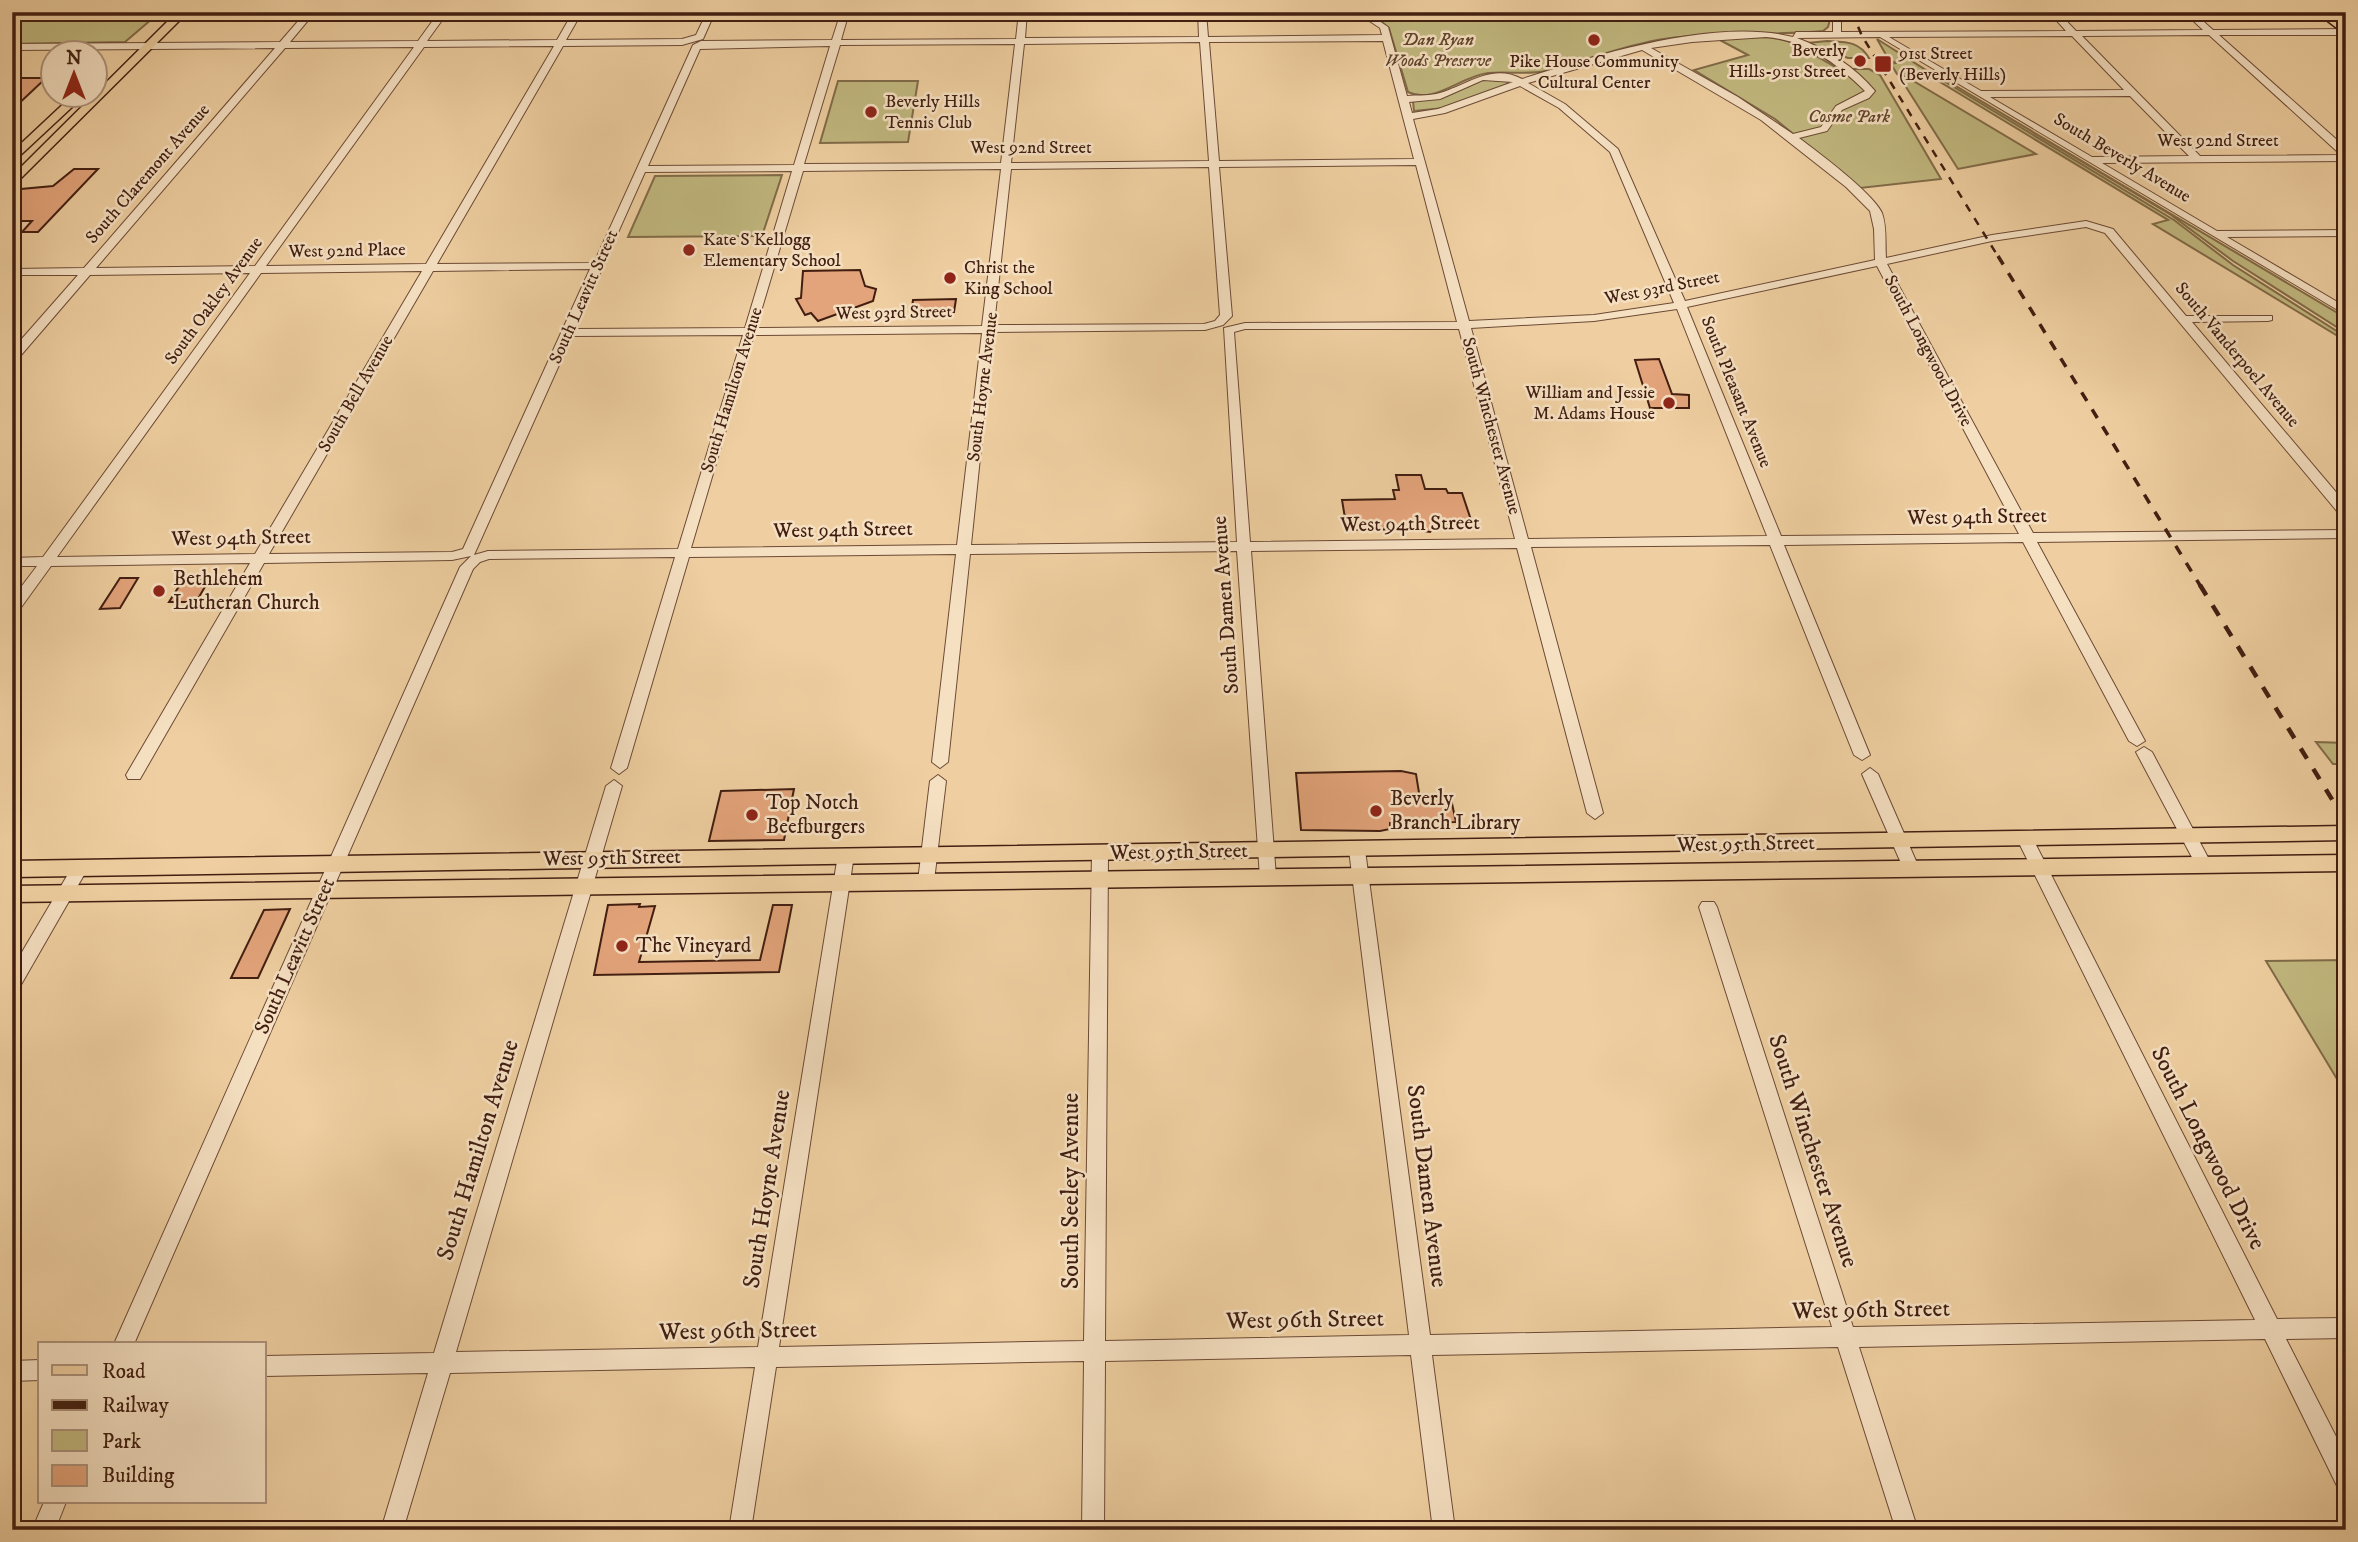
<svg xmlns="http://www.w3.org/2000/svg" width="2358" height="1542" viewBox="0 0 2358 1542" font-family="'IM FELL DW Pica',serif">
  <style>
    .green { fill: #c1b87f; stroke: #816b48; stroke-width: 2 }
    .building { fill: #e4a47b; stroke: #411e11; stroke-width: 2 }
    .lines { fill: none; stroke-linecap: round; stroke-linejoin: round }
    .minor-casing { stroke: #6c4a35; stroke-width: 2 }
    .major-casing { stroke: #411e11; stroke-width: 3 }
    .minor { fill: #f5e0c2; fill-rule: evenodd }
    .major { fill: #efcfa1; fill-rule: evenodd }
    .rail-far2 { stroke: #411e11; stroke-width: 2.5; stroke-dasharray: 8 8; stroke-linecap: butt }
    .rail-far1 { stroke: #411e11; stroke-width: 3.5; stroke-dasharray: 10 10; stroke-linecap: butt }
    .rail { stroke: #411e11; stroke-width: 4.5; stroke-dasharray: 12 12; stroke-linecap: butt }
    .poi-dot { fill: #8f2418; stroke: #f5e0c2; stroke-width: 2.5 }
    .labels { text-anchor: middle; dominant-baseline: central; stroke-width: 5; stroke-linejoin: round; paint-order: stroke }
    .far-park-label { font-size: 18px; font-style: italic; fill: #61442c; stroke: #f5e0c2 }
    .far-poi-label { font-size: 18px; fill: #411e11; stroke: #f5e0c2; text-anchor: start }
    .far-street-label { font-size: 18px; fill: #411e11; stroke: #f5e0c2 }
    .street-label { font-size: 21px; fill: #411e11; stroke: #f5e0c2 }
    .poi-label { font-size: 21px; fill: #411e11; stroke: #f5e0c2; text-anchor: start }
    .near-street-label { font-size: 24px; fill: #411e11; stroke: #f5e0c2 }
  </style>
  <rect width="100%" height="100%" fill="#efcfa1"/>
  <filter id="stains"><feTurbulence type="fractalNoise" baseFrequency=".00286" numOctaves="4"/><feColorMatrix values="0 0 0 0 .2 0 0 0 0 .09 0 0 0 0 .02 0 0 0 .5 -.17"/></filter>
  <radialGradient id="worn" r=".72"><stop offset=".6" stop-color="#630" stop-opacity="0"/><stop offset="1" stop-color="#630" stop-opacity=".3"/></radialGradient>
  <g class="green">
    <polygon points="12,12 160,12 125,42 12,44"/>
    <path d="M1369,12h463l-4,15 -5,4c-53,5 -106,0 -159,8 -41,6 -78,22 -118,32 -19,4 -39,0 -58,2 -27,3 -54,32 -80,19l-19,-64z"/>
    <polygon points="1765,37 1788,40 1839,69 1869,69 1880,75 1941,179 1860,188 1775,119 1694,70 1748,55 1718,39"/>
    <polygon points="1877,39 1929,72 1897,74 1891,64 1896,63 1889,60"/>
    <path d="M1827,41c19,1 32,0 42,17h-21l-41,-15z"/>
    <polygon points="1934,75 2174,220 2233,265 2346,337 2346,341 2153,224 2168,220 1930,76"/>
    <polygon points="1899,76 1905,76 2036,154 1958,169"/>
    <polygon points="1939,76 2346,318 2346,333 2233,261 2171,215"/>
    <polygon points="1484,79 1508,81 1508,84 1444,108 1414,111 1413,101 1442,98"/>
    <polygon points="838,81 918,81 908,142 820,143"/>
    <polygon points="782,175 762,236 628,237 655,176"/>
    <polygon points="2316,742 2346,743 2346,764 2333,764"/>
    <polygon points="2346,960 2346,1094 2266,961"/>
  </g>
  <g class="building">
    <polygon points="22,78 46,78 12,110 12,79"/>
    <polygon points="74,169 98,169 38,232 22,232 32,221 12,221 12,198 21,189 53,186"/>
    <polygon points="860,270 865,286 876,289 873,301 818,321 811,313 805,315 796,299 801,298 803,271"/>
    <polygon points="956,299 954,312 911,313 913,300"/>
    <polygon points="1659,359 1672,394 1689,395 1689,408 1650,408 1635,360"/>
    <polygon points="1396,475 1421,475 1425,489 1446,489 1448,493 1462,493 1473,526 1437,525 1430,532 1410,529 1347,530 1342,500 1395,499 1393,490 1399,490"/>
    <polygon points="120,578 138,578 120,608 100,609"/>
    <polygon points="183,580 209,580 196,602 169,602"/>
    <polygon points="1401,771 1416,774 1420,799 1451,799 1456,822 1390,823 1390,829 1380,831 1301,830 1296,773"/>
    <polygon points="794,789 784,840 709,841 721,791"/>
    <polygon points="640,904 639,907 655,906 639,962 760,960 773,905 792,905 779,972 594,975 608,905"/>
    <polygon points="290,909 258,978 231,978 264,910"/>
  </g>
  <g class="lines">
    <defs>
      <g id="minor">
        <path d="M306,12h9l-25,30 128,-1 21,-29h9l-21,29 130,-1 16,-28h9l-16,28 116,-1 14,-4 11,-23h8l-12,27 -21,6 -119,1 -126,218 157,-1 99,-218 8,-4 131,-1 9,-28h8l-8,28 175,-1 3,-27h8l-2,26 174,-1 -1,-25h8l2,25 174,-2 -2,-7 -24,-16h10l22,15 19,69c9,-1 20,0 29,-2 29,-7 55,-32 86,-15 74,-24 193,-62 271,-42l3,-5h37v-20h8v20l225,-1 -17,-19h9l18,19 127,-1 -19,-18h9l20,18 133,-1v6h-127l127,113v13l-244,2 115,68 129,-1v6l-119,1 119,70v8l-466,-278 -83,1c30,11 57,28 78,53l-6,7 -27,12 -15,21 -28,7c20,15 74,55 83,75 5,14 3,30 4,45l106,-23 94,-14 27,8 73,87h86v4l-4,1 -76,1 154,182v13l-5,-1 -236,-283 -19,-6 -94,14 -105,23 146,269 313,-3v8l-309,4 108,199 -8,5 -8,-5 -106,-199 -239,3 86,210 -8,5 -8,-5 -84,-210 -239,2 72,266 -8,6 -8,-6 -70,-265 -266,3 25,326 -2,4h-12l-2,-4 -23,-326 -267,3 -22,208 -8,6 -8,-6 24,-208 -267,3 -62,211 -8,6 -8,-6 64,-211 -186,2 -9,3 -7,7 -339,775h-20l346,-777 11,-11 -19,4 -188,3 -124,216h-12l-2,-4 124,-212 -199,3 -34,47 -5,1v-15l25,-33h-25v-8l31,-1 207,-284 -160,2 -74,86 -4,1v-12l66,-75h-66v-6l72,-1 191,-220 -263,2v-6l268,-2zM2209,35l132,120 -141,1 -118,-120zM2072,36l52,54 -143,1 -92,-54zM1766,37c39,3 72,27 99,54l-29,15 -15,21 -28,7 -55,-37 -87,-49 41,-6zM1383,41l31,118 -195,2 -10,-119zM1200,42l9,119 -198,2 13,-119zM1015,44l-14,119 -197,1 36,-119zM554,46l-128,218 -160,2 158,-219zM830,46l-36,119 -146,1 52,-117zM414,47l-159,219 -159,2 189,-220zM1642,50l119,70 85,67 24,24 4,18 1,31 -190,41 -67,-152 -53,-45 -37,-21zM1483,80l30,2 -75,27 -26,4 -3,-11 31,-3zM1520,86l39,22 51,44 64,151 -80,12 -125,6 -56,-202 32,-6zM2130,96l59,60 -97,1 -102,-60zM1416,165l41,157 -212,1 -21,5 13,214 -266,3 22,-213 212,-2 18,-5 9,-9 -13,-149zM1209,167l11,148 -5,6 -11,3 -210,1 17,-156zM1001,169l-19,157 -226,2 47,-157zM792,171l-47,157 -170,1 70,-157zM1877,266l142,268 -238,2 -94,-229zM590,269l-127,280 -11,3 -183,2 164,-283zM422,271l-167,283 -198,3 204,-284zM1677,309l90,227 -239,3 -57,-211 123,-7zM1245,329h214l56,210 -265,3 -16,-210zM982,333l-25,212 -266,3 63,-213zM743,335l-65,214 -190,2 -14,4 98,-219z"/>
        <polygon points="2144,747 2152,752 2212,865 2210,869 2198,869 2196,865 2136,752"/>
        <polygon points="1870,768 1878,774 1920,870 1918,874 1906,874 1904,870 1862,774"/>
        <polygon points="938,775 946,781 934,881 932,885 920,885 918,881 930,781"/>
        <polygon points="614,780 622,786 456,1352 758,1347 838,855 840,851 852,851 854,855 779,1347 1084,1341 1092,853 1094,849 1106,849 1108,853 1105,1341 1409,1335 1349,850 1351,846 1363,846 1365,850 1430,1335 1832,1327 1699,907 1702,902 1714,902 1717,907 1853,1327 2255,1320 2017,839 2019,835 2031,835 2033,839 2277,1319 2346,1318 2346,1338 2286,1339 2346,1456 2346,1491 2338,1488 2265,1339 1859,1347 1918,1530 1896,1530 1838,1347 1432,1355 1455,1530 1433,1530 1411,1355 1105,1361 1104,1530 1082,1530 1084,1361 776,1367 751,1530 729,1530 755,1367 450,1373 403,1530 381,1530 428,1373 264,1376 264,1356 434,1353 606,786"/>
        <polygon points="80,862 86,864 88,868 18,990 12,992 12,969 74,864"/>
        <polygon points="40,1360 40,1380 12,1381 12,1361"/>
        <polygon points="44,1502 66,1502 55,1530 32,1530"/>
      </g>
      <g id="major">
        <polygon points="177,12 188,12 12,187 12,176"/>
        <polygon points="2316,12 2328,12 2346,26 2346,35"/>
        <polygon points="74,94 86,94 12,163 12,152"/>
        <polygon points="2346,826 2346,840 12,877 12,861"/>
        <polygon points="2346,855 2346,871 12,902 12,886"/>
      </g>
    </defs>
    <use href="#minor" class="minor-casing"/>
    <use href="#major" class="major-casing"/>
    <use href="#minor" class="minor"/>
    <use href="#major" class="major"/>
    <polyline class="rail-far2" points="1852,12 1862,36 1999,258"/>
    <polyline class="rail-far1" points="1998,256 2201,587"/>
    <polyline class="rail" points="2200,585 2346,822"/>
  </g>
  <g class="poi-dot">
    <circle cx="1594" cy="40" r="7"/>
    <circle cx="1860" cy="61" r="7"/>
    <rect x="1874" y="55" width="18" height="18" rx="3.5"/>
    <circle cx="871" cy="112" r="7"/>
    <circle cx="689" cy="250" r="7"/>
    <circle cx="950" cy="278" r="7"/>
    <circle cx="1669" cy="403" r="7"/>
    <circle cx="159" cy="591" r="7"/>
    <circle cx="1376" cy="811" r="7"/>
    <circle cx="752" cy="815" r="7"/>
    <circle cx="622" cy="946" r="7"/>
  </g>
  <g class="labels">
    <g class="far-park-label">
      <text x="1438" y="40">Dan Ryan<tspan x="1438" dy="21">Woods Preserve</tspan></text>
      <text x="1849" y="117">Cosme Park</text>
    </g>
    <g class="far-poi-label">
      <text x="1846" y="51" text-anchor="end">Beverly<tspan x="1846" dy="21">Hills-91st Street</tspan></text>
      <text x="1899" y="54">91st Street<tspan x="1899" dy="21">(Beverly Hills)</tspan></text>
      <text x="1594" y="62" text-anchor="middle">Pike House Community<tspan x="1594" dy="21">Cultural Center</tspan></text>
      <text x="885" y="102">Beverly Hills<tspan x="885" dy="21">Tennis Club</tspan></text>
      <text x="703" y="240">Kate S Kellogg<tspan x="703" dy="21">Elementary School</tspan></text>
      <text x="964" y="268">Christ the<tspan x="964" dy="21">King School</tspan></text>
      <text x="1655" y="393" text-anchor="end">William and Jessie<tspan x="1655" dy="21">M. Adams House</tspan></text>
    </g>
    <g class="far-street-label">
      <text x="2218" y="141">West 92nd Street</text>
      <text x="1031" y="148">West 92nd Street</text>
      <text transform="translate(2122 158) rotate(31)">South Beverly Avenue</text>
      <text transform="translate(148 174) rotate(-49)">South Claremont Avenue</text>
      <text transform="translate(347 251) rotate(-1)">West 92nd Place</text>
      <text transform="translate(1662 288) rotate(-11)">West 93rd Street</text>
      <text transform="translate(584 297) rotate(-66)">South Leavitt Street</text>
      <text transform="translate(214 301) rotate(-54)">South Oakley Avenue</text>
      <text transform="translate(894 313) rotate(-1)">West 93rd Street</text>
      <text transform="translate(1928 351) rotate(62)">South Longwood Drive</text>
      <text transform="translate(2237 355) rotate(50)">South Vanderpoel Avenue</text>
      <text transform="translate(983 387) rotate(-83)">South Hoyne Avenue</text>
      <text transform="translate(732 390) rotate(-73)">South Hamilton Avenue</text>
      <text transform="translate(1736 392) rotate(68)">South Pleasant Avenue</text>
      <text transform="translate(356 394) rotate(-60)">South Bell Avenue</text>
      <text transform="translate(1491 426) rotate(75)">South Winchester Avenue</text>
    </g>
    <g class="street-label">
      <text transform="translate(1977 517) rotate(-1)">West 94th Street</text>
      <text transform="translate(1410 524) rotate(-1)">West 94th Street</text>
      <text transform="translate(843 530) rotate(-1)">West 94th Street</text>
      <text transform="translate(241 538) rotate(-1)">West 94th Street</text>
      <text transform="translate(1226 605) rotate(-94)">South Damen Avenue</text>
      <text transform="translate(1746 844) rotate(-1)">West 95th Street</text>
      <text transform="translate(1179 852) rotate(-1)">West 95th Street</text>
      <text transform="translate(612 858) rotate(-1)">West 95th Street</text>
      <text transform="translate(295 956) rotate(-66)">South Leavitt Street</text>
    </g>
    <g class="poi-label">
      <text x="173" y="579">Bethlehem<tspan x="173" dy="24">Lutheran Church</tspan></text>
      <text x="1390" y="799">Beverly<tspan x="1390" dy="24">Branch Library</tspan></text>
      <text x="766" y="803">Top Notch<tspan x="766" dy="24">Beefburgers</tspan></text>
      <text x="636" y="946">The Vineyard</text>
    </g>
    <g class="near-street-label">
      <text transform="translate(2208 1148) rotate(63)">South Longwood Drive</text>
      <text transform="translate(478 1150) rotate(-73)">South Hamilton Avenue</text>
      <text transform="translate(1813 1151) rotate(72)">South Winchester Avenue</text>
      <text transform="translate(1427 1186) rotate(83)">South Damen Avenue</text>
      <text transform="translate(767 1189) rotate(-81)">South Hoyne Avenue</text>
      <text transform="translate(1071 1191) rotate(-90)">South Seeley Avenue</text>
      <text transform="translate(1871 1310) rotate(-1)">West 96th Street</text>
      <text transform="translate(1305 1320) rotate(-1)">West 96th Street</text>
      <text transform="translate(738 1331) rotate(-1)">West 96th Street</text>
    </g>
  </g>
  <rect width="2358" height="1542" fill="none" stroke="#efcfa1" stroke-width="42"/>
  <rect x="14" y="14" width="2330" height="1514" fill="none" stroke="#411e11" stroke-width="3.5"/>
  <rect x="21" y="21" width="2316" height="1500" fill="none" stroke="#411e11" stroke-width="2"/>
  <rect x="38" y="1342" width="228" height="161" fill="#f5e0c2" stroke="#ad927b" stroke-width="2"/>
  <rect x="52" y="1365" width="35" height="10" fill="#efcfa1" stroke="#ad927b" stroke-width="2"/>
  <text x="102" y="1378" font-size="21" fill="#411e11">Road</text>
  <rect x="52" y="1400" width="35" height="10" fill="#411e11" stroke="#ad927b" stroke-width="2"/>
  <text x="102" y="1412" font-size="21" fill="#411e11">Railway</text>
  <rect x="52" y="1430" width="35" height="21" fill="#c1b87f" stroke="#ad927b" stroke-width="2"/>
  <text x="102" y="1448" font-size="21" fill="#411e11">Park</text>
  <rect x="52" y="1465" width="35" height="21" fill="#e4a47b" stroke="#ad927b" stroke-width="2"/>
  <text x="102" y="1482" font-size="21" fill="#411e11">Building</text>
  <g transform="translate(74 74)"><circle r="33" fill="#f5e0c2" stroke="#ad927b" stroke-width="2"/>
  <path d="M0-5L12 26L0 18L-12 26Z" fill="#8f2418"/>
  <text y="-10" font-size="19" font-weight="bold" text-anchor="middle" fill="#411e11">N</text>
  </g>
  <rect width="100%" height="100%" filter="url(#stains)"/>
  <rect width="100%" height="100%" fill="url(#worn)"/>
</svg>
